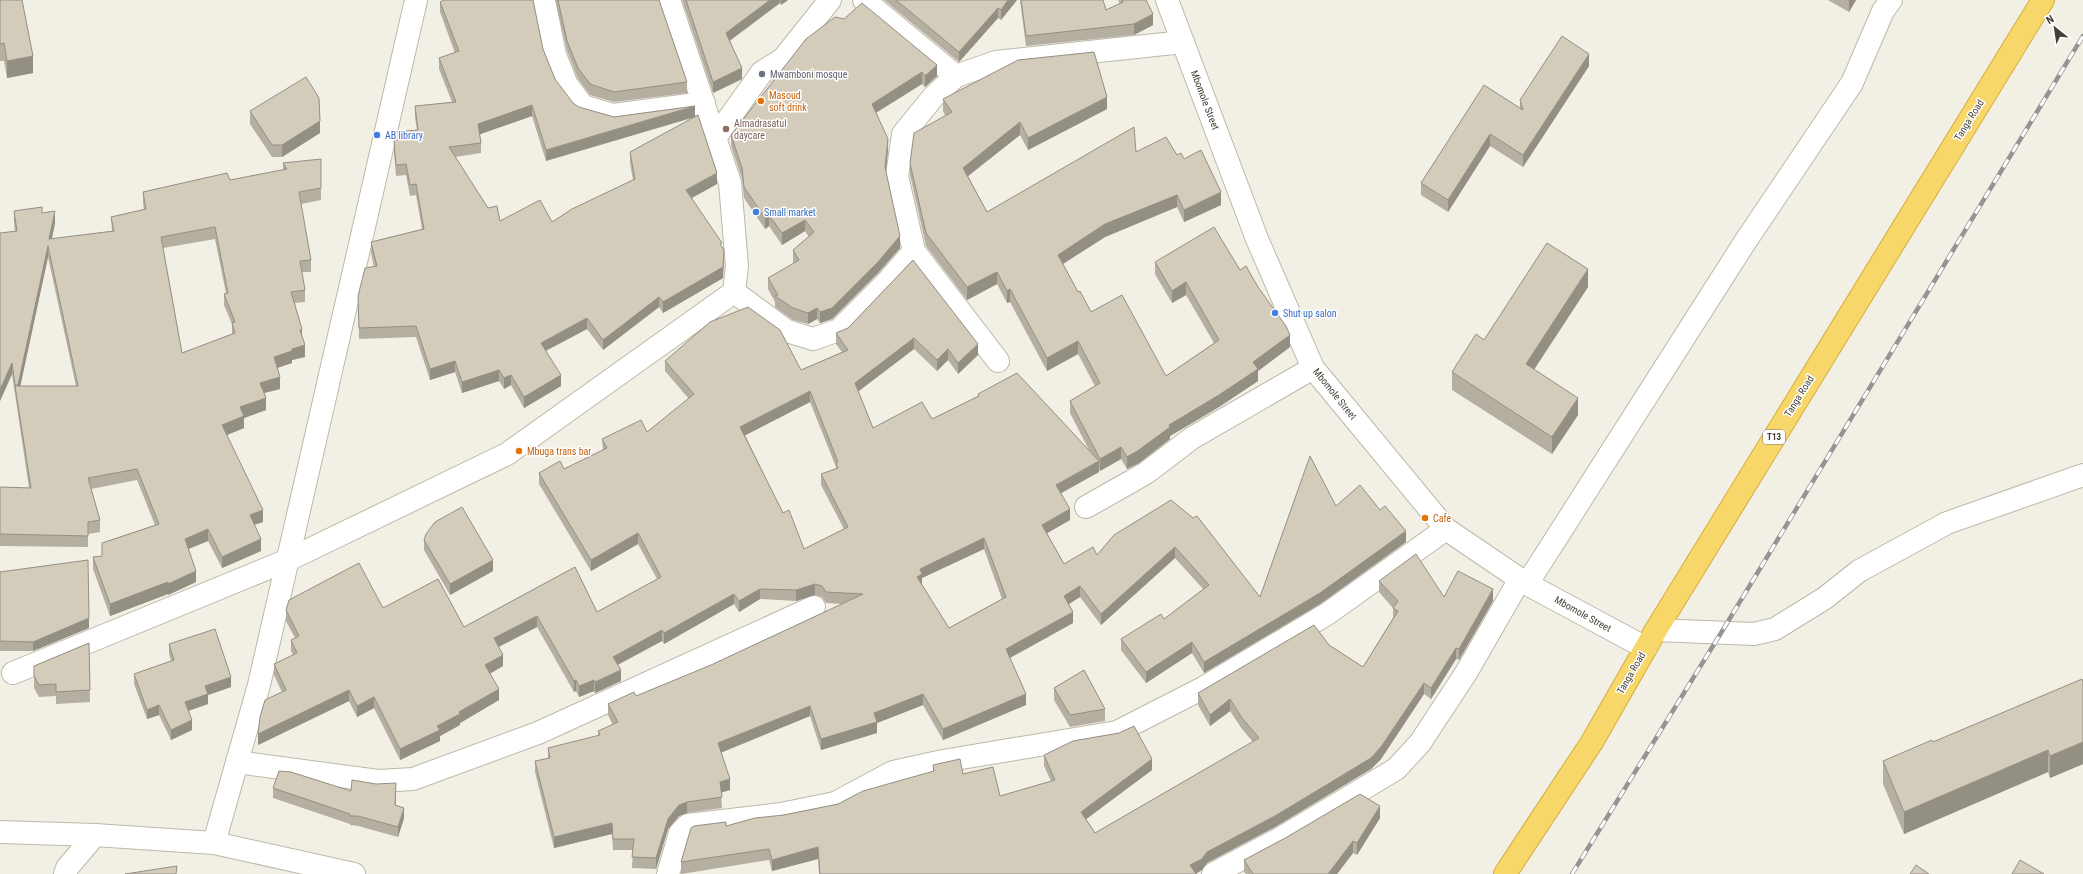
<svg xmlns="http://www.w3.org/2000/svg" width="2083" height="874" viewBox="0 0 2083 874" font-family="'Roboto Condensed',sans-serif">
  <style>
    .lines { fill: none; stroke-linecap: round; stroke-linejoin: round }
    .minor-casing { stroke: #bdb8a8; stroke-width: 24 }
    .highway-casing { stroke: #d6ac3a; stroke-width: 24 }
    .minor { stroke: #fff; stroke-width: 22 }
    .highway { stroke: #f8d76a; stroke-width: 22 }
    .rail-casing { stroke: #949494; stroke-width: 4.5 }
    .rail { stroke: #fff; stroke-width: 3; stroke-dasharray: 9; stroke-linecap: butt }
    .wall { fill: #b5afa1; fill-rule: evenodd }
    .shaded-wall { fill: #948f83 }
    .building { fill: #d3ccbb; stroke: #948f83; fill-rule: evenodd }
    .worship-dot { fill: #6b7280; stroke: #fff; stroke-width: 1.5 }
    .food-dot { fill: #e8710a; stroke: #fff; stroke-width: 1.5 }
    .education-dot { fill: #8d6e63; stroke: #fff; stroke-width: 1.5 }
    .shop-dot { fill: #3f7fe0; stroke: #fff; stroke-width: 1.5 }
    .labels { text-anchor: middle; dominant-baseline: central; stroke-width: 3; stroke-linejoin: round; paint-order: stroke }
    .shield { fill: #fff; stroke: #7c7972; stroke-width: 1 }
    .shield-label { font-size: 9px; font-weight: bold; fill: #443f35 }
    .worship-label { font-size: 10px; fill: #5b616d; stroke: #fff; text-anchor: start }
    .food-label { font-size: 10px; fill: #c56008; stroke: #fff; text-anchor: start }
    .street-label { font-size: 10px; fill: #443f35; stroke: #fff }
    .education-label { font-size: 10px; fill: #785e54; stroke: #fff; text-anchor: start }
    .shop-label { font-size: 10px; fill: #366cbe; stroke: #fff; text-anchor: start }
  </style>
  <rect width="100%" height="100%" fill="#f2efe5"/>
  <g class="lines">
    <defs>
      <g id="minor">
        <polyline points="544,0 555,55 567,85 583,106 613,115 704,103"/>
        <polyline points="864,0 956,76"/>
        <polyline points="1167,0 1257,239 1313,368 1446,529 1527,584 1646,648"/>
        <polyline points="715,138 762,72 783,59 830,0"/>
        <polyline points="734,292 787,331 813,339 839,330 887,282 914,251"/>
        <polyline points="998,361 914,251 897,176 903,134 934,96 956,76 996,62 1183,42"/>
        <polyline points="1086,507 1146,473 1192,438 1313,368"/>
        <polyline points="1527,584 1745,242 1852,83 1883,11 1891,0"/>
        <polyline points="1656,630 1754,634 1775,629 1825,598 1859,571 1947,523 2083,475"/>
        <polyline points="13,673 288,560 507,454 734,292 737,266 730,183 669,0"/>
        <polyline points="237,762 378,781 413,779 538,733 814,607"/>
        <polyline points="0,832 95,835 214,843 354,874"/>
        <polyline points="214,843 259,685 416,0"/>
        <polyline points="65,874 67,868 95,835"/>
        <polyline points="668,874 680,833 688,825 781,814 835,803 893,772 943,761 1117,732 1203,688 1327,614 1446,529"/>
        <polyline points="1213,874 1281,838 1396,769 1420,743 1466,673 1520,579"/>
      </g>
      <polyline id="highway" points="1505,874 1592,742 1656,630 2043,0"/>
    </defs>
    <use href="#minor" class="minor-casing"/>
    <use href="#highway" class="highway-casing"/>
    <use href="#minor" class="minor"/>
    <use href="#highway" class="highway"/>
    <defs>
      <polyline id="rail" points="1572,874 1721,633 2083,36"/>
    </defs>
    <use href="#rail" class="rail-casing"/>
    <use href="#rail" class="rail"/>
  </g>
  <g class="wall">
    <polygon points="0,0 33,73 7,78 4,61 0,61"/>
    <polygon points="555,0 659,0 687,82 687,93 614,102 590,95 578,79 567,51"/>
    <polygon points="682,0 788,0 781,5 780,3 730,41 742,79 713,93"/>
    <polygon points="884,0 1017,0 1001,20 998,18 959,62"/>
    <polygon points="1020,0 1103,0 1106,10 1120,4 1118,0 1146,0 1153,25 1134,35 1026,46"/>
    <polygon points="1828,0 1856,0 1849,12"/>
    <polygon points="440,2 543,49 555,79 546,161 532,116 479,134 481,143 481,153 455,157 488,208 500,221 552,222 633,180 630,163 630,152 717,184 692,198 722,248 724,261 723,278 663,313 659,307 603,350 587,329 546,351 561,386 524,408 511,385 504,389 499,381 462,393 455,372 430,380 416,337 359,339 358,296 374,267 371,253 371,242 422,229 416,195 410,196 406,175 396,176 394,152 394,141 417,130 415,117 415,106 452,102 439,69 439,58 455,53 440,12"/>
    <polygon points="806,39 937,76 925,87 922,84 876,113 888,150 886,171 900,248 878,273 832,319 820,323 817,319 808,324 793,320 775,307 775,302 768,289 768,278 794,263 793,262 793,250 809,237 805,231 782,245 769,226 765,229 744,198 742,179 731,146 731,135"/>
    <polygon points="1589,66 1523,167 1490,146 1448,212 1421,195 1421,183 1520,108 1520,100"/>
    <path d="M943,99l164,10 -79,41 -8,-15 -52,41 19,36 149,-60 41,3 7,4 37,46 -37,17 -7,-15 -72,30 -42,27 15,28 13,20 75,64 48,-33 -28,-48 -14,8 -17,-29v-12l85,8 50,77 -32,24v10l-39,26 -49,29v3l-31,24 -12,6 -6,-10 -21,12 -1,-2v3l-38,21 9,27 -23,13 17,31 33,-9 74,-55 89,97 76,-91 70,36 -86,62 -116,69 -12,-20 -46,30 -25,-33v-11l43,-20 39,-30 -28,-31 -74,67 -21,-28 -11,7 4,19 -63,35 16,47 -83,35 -20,-35 -46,18v10l-56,17 -11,-34 -89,36 9,38 -9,2 1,16 -35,5 -8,3 -11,13 -12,40 -24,-1 1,-18h-20l-1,-16 -58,14 -19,-76v-11l13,-3v-10l50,-12v-5l15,-6 -5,-10v-11l28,-8 75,-31 131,-61 -16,-1 -4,-6 -7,-2 -19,6 -36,-2 -21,13 -5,-8 -70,40 -2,-3 -44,24 3,16 -26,12 -1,-2 -15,6 -3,-6 -2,1 -37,-65 -38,20 4,19 -13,8 9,26 -39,23v2l-20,11v5l-40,19 -26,-52 -17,9 -8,-16 -91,44 24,-53 -8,-17v-11l19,-9 -2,-4v-11l4,-2 -9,-17v-11l97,-2 81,19 111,-60 22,45 60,-33 -19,-35 -47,27 -52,-87v-11l25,-4 39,-19 -1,-11 45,-7 42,-33 -24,-28v-10l136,9 41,-18 -6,-8v-11l12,-5 65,-68 65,95 -20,19 -10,-14 -11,11 -23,-22 -56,42 15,37 59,-9 46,-23v-2l111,56 -19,-37v-12l25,-15 -17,-32 -31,17 -37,-69 -3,1 -10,-19 -30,16 -41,-54 -16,-71v-12l35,-48 -2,-4zM810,402l26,65v2l-15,5v11l23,44 -40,20 -21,-36 -38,-78zM984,549l18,50 -53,29 -27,-43v-7z"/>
    <polygon points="250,111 320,133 282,157 272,157 250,124"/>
    <path d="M283,163l38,25v12l-20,4 10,56v12h-9l3,18v12l-10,1 7,35 3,19 -13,3v3l-15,5 3,21 -16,4 2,17 -22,8v10l-17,7 36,87 -9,3 7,26 -39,17 -14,-27 -19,8 7,33 -28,13v-1l-58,22 -17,-47v-12l9,-1v-13l53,-18 -18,-45 -46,9 9,31v12l-12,2v13l-88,-1v-59l29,1 -17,-114 -12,27v-168l15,-1 -1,-10v-11l28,2 13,10 -3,16 60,-8 -1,-14 33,-7 -1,-7v-11l87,-12 53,-10zM215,239l11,54 -2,1v11l8,19v10l-50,19 -19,-105zM48,257l28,129h-56z"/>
    <polygon points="1588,287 1534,369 1578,415 1552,454 1452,390 1452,372"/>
    <polygon points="424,540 493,571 450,595 424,550"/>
    <polygon points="0,572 89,628 33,651 0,651"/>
    <polygon points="1379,581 1444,597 1493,601 1459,660 1456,659 1431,699 1424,694 1381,759 1371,769 1275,827 1207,863 1202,870 1196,874 819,874 818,859 772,871 769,860 681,874 681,862 726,826 838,804 933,772 933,765 963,774 1000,796 1051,781 1044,766 1044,755 1152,770 1086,819 1095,833 1253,742 1242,729 1230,711 1210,726 1198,705 1198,693 1329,645 1363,667 1393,618 1393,608 1379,592"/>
    <polygon points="89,643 90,702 56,704 56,696 39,697 34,688 34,666"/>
    <polygon points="169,644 231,687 208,695 208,704 188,711 192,730 171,740 159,715 147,719 134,684 134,674 171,661 169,654"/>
    <polygon points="2083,682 2083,764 2050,778 2048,772 1904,834 1883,784 1883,761 1933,742"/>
    <polygon points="1054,688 1105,709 1105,721 1070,727 1054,700"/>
    <polygon points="273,788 396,792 396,805 404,818 398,837 358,826 350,825 350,824 273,798"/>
    <polygon points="1380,818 1357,855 1353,853 1337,874 1246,874 1244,872 1244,860"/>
  </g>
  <g class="shaded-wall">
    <polygon points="770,0 780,0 780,3 726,43 726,33"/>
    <polygon points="781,0 788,0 781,5"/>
    <polygon points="1008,0 1017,0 1001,20 1001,10"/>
    <polygon points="1849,0 1856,0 1849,12"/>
    <polygon points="998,8 998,18 959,62 959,52"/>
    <polygon points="1153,14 1153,25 1134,35 1134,24"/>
    <polygon points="1589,54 1589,66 1523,167 1523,155"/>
    <polygon points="33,56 33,73 7,78 7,61"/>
    <polygon points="937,65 937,76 925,87 925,76"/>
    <polygon points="742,68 742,79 713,93 713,82"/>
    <polygon points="922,72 922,84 872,115 872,104"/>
    <polygon points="1107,97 1107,109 1028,150 1028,138"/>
    <polygon points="532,105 532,116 478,135 478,124"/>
    <polygon points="695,106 695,117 546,161 546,150"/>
    <polygon points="320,121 320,133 282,157 282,145"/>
    <polygon points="1020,122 1020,135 963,180 963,168"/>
    <polygon points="1490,134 1490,146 1448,212 1448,200"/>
    <polygon points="888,139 888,150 885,178 885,167"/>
    <polygon points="717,173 717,184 686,201 686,190"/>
    <polygon points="1221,192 1221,205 1184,222 1184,210"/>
    <polygon points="1177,195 1177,207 1105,237 1058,267 1058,255 1105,224"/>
    <polygon points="55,211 55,223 49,251 49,239"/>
    <polygon points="769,215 769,226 765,229 765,218"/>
    <polygon points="805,220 805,231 782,245 782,233"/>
    <polygon points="900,236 900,248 878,273 832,319 820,323 820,312"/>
    <polygon points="48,246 48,257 18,397 18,385"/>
    <polygon points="724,250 723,278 663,313 663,302"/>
    <polygon points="1588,269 1588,287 1526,382 1526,364"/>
    <polygon points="997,272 997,284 967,300 967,287"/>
    <polygon points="1186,282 1186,295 1172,303 1172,291"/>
    <polygon points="1010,289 1010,302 1007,303 1007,291"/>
    <polygon points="659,297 659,307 603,350 603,340"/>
    <polygon points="817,308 817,319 808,324 808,313"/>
    <polygon points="587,318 587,329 541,353 541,343"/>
    <polygon points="302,329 302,341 300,330"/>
    <polygon points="1290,335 1290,347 1258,371 1258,381 1219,407 1170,436 1170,439 1139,463 1127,469 1127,457 1169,425 1253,362"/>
    <polygon points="914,338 914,349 855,394 855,383"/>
    <polygon points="1078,341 1078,354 1047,371 1047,358"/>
    <polygon points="978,344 978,355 958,374 958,363"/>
    <polygon points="305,345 305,357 292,360 292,363 274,369 274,357 292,349"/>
    <polygon points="948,349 948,360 937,371 937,360"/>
    <polygon points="455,361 455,372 430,380 430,369"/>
    <polygon points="12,363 12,374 0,401 0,390"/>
    <polygon points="499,370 499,381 462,393 462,382"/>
    <polygon points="511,375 511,385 504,389 504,378"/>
    <polygon points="561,375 561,386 524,408 524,397"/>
    <polygon points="280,377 280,389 260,394 260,383"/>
    <polygon points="810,391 810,402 740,438 740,427"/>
    <polygon points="266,398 266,410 244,418 244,428 222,437 222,425 240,407"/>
    <polygon points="1578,398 1578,415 1552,454 1552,437"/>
    <polygon points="1121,447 1121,459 1100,471 1100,459"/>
    <polygon points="1099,461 1099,472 1056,496 1056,485"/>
    <polygon points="1070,509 1070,520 1042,536 1042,525"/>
    <polygon points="263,510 263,522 250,526 250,515"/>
    <polygon points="208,529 208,541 185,550 185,539"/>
    <polygon points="1406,531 1406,542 1320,604 1204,673 1204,662"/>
    <polygon points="638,533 638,544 591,571 591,560"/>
    <polygon points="984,538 984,549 922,578 922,585 917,588 917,577 920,569"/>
    <polygon points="261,539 261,551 222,568 222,557"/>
    <polygon points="1175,547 1175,558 1101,625 1101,614"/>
    <polygon points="493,560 493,571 450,595 450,584"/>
    <polygon points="196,571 196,582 168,595 168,584"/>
    <polygon points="168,582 168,594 110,616 110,604"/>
    <polygon points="815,584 815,595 796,601 796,590"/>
    <polygon points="1080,586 1080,597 1064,607 1064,596"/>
    <polygon points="760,589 760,599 739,612 739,601"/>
    <polygon points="1493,589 1493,601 1459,660 1459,649"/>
    <polygon points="734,594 734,604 664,644 664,633"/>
    <polygon points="1073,612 1073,623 1006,660 1006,649"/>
    <polygon points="537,616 537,627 494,649 494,638"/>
    <polygon points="89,618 89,628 33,651 33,642"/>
    <polygon points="662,630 662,641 613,667 613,657"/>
    <polygon points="1192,642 1192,653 1146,683 1146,672"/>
    <polygon points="1456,648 1456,659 1431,699 1431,688"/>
    <polygon points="503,655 503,666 485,676 485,665"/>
    <polygon points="621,670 621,681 595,693 595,682"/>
    <polygon points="231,677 231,687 208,695 208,704 185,712 185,702 205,686"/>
    <polygon points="576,680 576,691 574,692 574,681"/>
    <polygon points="594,680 594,691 579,697 579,686"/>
    <polygon points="1424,683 1424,694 1381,759 1371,769 1275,827 1207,863 1202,870 1195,874 1190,865 1207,852"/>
    <polygon points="499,689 499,700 460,723 460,725 440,736 440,741 400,760 400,749 459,712"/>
    <polygon points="349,690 349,701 258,745 258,734"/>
    <polygon points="923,694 923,705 877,723 877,733 821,750 821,739 874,713"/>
    <polygon points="1026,694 1026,705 943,740 943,729"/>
    <polygon points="374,697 374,708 357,717 357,706"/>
    <polygon points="1230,699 1230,711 1210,726 1210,715"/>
    <polygon points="159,705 159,715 147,719 147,710"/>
    <polygon points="810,706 810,716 718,754 718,743"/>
    <polygon points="192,720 192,730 171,740 171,730"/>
    <polygon points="2083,742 2083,764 2050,778 2050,756"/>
    <polygon points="2048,750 2048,772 1904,834 1904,812"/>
    <polygon points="1152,759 1152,770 1081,823 1081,812"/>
    <polygon points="730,779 730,790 720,793 720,782"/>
    <polygon points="687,802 687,813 679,816 668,829 656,869 656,858 668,819 679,805"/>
    <polygon points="1380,806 1380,818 1357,855 1357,843"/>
    <polygon points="404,808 404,818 398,837 398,827"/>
    <polygon points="612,823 612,834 554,848 554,837"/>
    <polygon points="1353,841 1353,853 1337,874 1328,874"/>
    <polygon points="818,847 818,859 772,871 772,860"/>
  </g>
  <g class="building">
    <polygon points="0,0 22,0 33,56 7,61 4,43 0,44"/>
    <polygon points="444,0 533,0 543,49 555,79 573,103 579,107 614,117 695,106 546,150 532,105 478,124 481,143 449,147 488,208 497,206 500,221 540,200 552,222 572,209 635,179 630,152 698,115 717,173 686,190 722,243 720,244 724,250 723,267 663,302 659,297 603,340 587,318 541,343 561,375 524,397 511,375 504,378 499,370 462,382 455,361 430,369 416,326 359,328 358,296 365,268 377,266 371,242 424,229 416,184 410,185 406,164 396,165 394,141 396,132 418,130 415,106 456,102 439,58 459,51 440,2"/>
    <polygon points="558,0 659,0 687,82 614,92 590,84 578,68 567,41"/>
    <polygon points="686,0 770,0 726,33 742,68 713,82"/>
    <polygon points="896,0 1008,0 1001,10 998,8 959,52"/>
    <polygon points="1021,0 1103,0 1106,10 1123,2 1122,0 1146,0 1153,14 1134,24 1026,36"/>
    <polygon points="862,3 937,65 925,76 922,72 872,104 888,139 885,167 900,236 878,262 832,308 820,312 817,308 808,313 793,308 775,296 778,295 768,278 799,260 793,250 814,232 805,220 782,233 769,215 765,218 744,187 742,168 731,135 806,39 835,17 844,19"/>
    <polygon points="1562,36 1589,54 1523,155 1490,134 1448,200 1421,183 1484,85 1523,110 1520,100"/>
    <polygon points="1094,52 1107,97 1028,138 1020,122 963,168 987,212 1134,127 1136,152 1166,137 1177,155 1181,153 1184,159 1201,150 1221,192 1184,210 1177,195 1105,224 1058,255 1078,292 1080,291 1091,312 1122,295 1166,376 1219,340 1186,282 1172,291 1155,262 1214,227 1240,270 1246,266 1258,287 1286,326 1290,335 1253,362 1258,369 1219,395 1169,425 1170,427 1139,450 1127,457 1121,447 1100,459 1070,401 1100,383 1078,341 1047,358 1010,289 1007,291 997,272 967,287 926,233 910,163 914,133 952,112 943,99 1018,60"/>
    <polygon points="306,77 319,98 320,121 282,145 272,145 250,111"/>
    <path d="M321,159v29l-22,4 12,68 -11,1 5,29 -14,2 11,37 -2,1 5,15 -13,4v2l-18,6 6,20 -20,6 6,15 -26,9 4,9 -22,9 41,85 -13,5 11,24 -39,18 -14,-28 -23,10 11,32 -28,13v-2l-58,22 -17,-47 9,-1v-13l57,-19 -22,-55 -49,9 12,42 -12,2v14l-88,-2v-47l31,1 -16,-102h63l-30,-140 -30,139h-3l-3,-22 -12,27v-157l17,-2 -3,-20 28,-4v6l13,-2 -6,28 65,-8 -3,-14 35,-8 -3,-17 84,-19 3,7 57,-11 -4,-6zM215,227l13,66 -4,1 11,28 -3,1 3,10 -53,20 -21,-116z"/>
    <polygon points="1547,243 1588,269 1526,364 1578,398 1552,437 1452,372 1476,334 1484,340"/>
    <path d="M913,260l65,84 -20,19 -10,-14 -11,11 -23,-22 -59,45 18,45 49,-26 10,17 47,-23 -1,-2 39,-21 82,88 -43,24 14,24 -28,16 22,39 29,-17 4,8 17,-20 57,-35 22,18 4,-2 63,81 50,-141 26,50 24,-21 20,25 5,-4 21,25 -86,62 -116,69 -12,-20 -46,30 -25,-33 40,-25 3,5 45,-34 -34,-38 -74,67 -21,-28 -16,10 9,16 -67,37 20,45 -83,35 -20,-35 -49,19 3,9 -56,17 -11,-33 -92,37 12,36 -10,3 2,15 -35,5 -8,3 -11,14 -12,39 -24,-1 2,-18h-21l-1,-16 -58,14 -19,-76 15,-3 -2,-10 52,-13 -2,-4 20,-9 -10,-18 26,-12 2,4 75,-31 152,-71 -37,-2 -4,-6 -7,-2 -19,6 -36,-1 -21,12 -5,-7 -70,39 -2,-3 -49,27 8,13 -26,12 -1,-2 -15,6 -3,-6 -2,1 -37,-65 -43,22 9,17 -18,10 14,24 -40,23 1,2 -23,12 3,4 -40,19 -26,-52 -17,9 -8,-16 -91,44 2,-17 5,-17 21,-10 -12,-26 23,-11 -6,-13 8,-4 -13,-26 3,-10 70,-37 24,45 55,-29 26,48 111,-60 22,45 64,-35 -23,-44 -47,27 -52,-87 21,-12 4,8 43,-21 -5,-9 39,-19 6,12 47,-38 -29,-33 45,-39 38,-15 32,23 21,40 47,-20 -12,-17 12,-5zM810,391l28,71 -2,1 2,5 -17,6 27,53 -44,22 -15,-39 -6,3 -43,-86zM984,538l22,59 -57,31 -32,-51 5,-3 -2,-5z"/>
    <polygon points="462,507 493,560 450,584 424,540 426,534 435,522"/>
    <polygon points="1416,554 1444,597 1458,571 1493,589 1459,649 1456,648 1431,688 1424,683 1381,747 1371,758 1275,816 1207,852 1202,859 1190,865 1196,874 820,874 818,847 772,860 769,849 681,862 691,828 694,826 726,822 726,826 755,818 784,815 838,804 863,791 934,771 933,765 960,759 963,774 993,767 1000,796 1055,780 1044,755 1073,741 1119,733 1134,726 1152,759 1081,812 1095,833 1259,738 1242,718 1230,699 1210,715 1198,693 1314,625 1329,645 1363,667 1398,611 1393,608 1398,601 1379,581"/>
    <polygon points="88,560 89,618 33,642 0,641 0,572"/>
    <polygon points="215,629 231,677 205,686 208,694 185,702 192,720 171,730 159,705 147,710 134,674 174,660 169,644"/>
    <polygon points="89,643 90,690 56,692 56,684 39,685 34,676 34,666"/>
    <polygon points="1084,670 1105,709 1070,715 1054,688"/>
    <polygon points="2082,679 2083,682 2083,742 2050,756 2048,750 1904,812 1883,761 1932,740 1933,742"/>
    <polygon points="279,771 291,772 351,791 352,780 376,784 396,783 395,805 404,808 398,827 358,816 350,816 350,814 273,788"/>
    <polygon points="1360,794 1380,806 1357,843 1353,841 1328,874 1253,874 1244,860 1287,837"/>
    <polygon points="2020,860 2044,874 2012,874"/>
    <polygon points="1916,865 1929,874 1910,874"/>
    <polygon points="177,866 176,874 125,874"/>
  </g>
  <circle class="worship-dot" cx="762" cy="74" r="4"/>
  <g class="food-dot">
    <circle cx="761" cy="101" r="4"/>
    <circle cx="519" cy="451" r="4"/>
    <circle cx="1425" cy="518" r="4"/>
  </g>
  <circle class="education-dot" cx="726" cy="129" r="4"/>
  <g class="shop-dot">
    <circle cx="377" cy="135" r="4"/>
    <circle cx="756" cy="212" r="4"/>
    <circle cx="1275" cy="313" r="4"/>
  </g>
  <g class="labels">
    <rect class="shield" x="1763" y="430" width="22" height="14" rx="3"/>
    <g class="shield-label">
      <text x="1774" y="437">T13</text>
    </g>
    <g class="worship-label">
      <text x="770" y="74">Mwamboni mosque</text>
    </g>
    <g class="food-label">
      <text x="769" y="95">Masoud<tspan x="769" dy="12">soft drink</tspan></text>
      <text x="527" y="451">Mbuga trans bar</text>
      <text x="1433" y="518">Cafe</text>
    </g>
    <g class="street-label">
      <text transform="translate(1205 100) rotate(69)">Mbomole Street</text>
      <text transform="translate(1969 120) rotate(-58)">Tanga Road</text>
      <text transform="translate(1335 394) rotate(51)">Mbomole Street</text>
      <text transform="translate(1799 396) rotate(-58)">Tanga Road</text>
      <text transform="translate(1583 614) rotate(29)">Mbomole Street</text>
      <text transform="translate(1631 673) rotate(-60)">Tanga Road</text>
    </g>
    <g class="education-label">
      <text x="734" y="123">Almadrasatul<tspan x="734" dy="12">daycare</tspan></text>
    </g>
    <g class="shop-label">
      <text x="385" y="135">AB library</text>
      <text x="764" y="212">Small market</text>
      <text x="1283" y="313">Shut up salon</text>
    </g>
  </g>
  <g transform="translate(2055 28) rotate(330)" stroke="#ffffff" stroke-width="3" paint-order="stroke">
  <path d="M0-3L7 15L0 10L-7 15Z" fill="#443f35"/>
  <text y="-6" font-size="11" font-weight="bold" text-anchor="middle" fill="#443f35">N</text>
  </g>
</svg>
